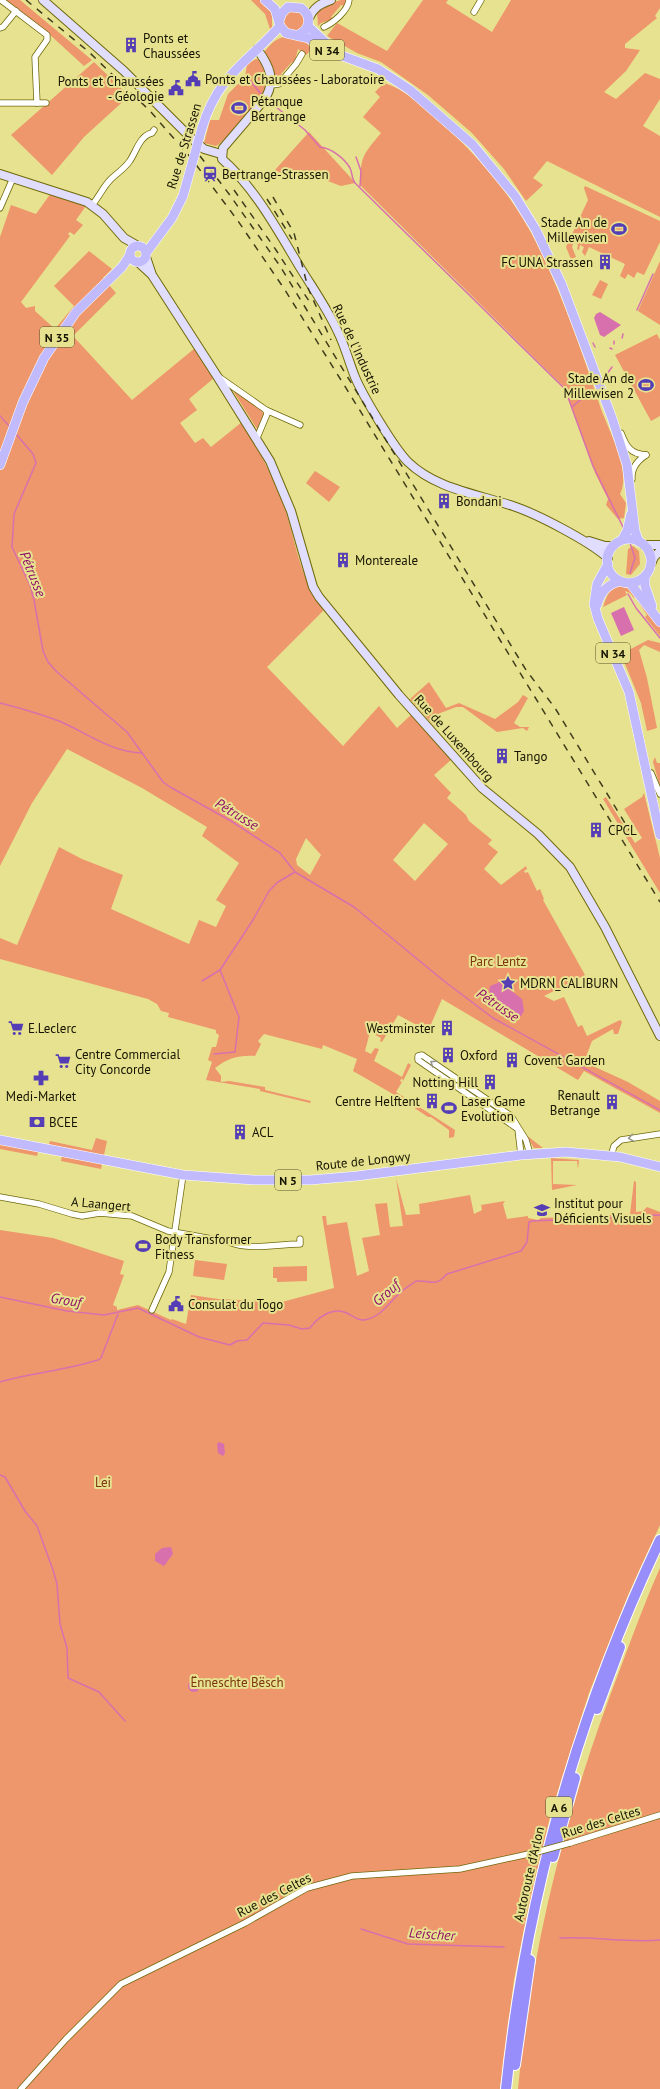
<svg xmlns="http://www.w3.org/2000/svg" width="660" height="2089" viewBox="0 0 660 2089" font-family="'PT Sans',sans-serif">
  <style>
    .green { fill: #ee966c; fill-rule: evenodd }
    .water { fill: #d970ae }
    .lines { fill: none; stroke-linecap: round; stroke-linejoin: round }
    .stream { stroke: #d970ae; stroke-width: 1.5 }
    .street-casing { stroke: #6f690b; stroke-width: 7 }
    .secondary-casing { stroke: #6f690b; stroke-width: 10 }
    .primary-casing { stroke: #fff; stroke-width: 10 }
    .highway-casing { stroke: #fff; stroke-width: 12 }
    .street { stroke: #fff; stroke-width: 5.5 }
    .secondary { stroke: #e0ddfe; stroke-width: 8 }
    .primary { stroke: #c1bbfd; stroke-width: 9 }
    .highway { stroke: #988efb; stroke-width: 10 }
    .rail { stroke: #413e1d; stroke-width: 1.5; stroke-dasharray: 7 7; stroke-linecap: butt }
    .street-bridge-casing { stroke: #6f690b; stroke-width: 7; stroke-linecap: butt }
    .primary-bridge-casing { stroke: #fff; stroke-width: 10; stroke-linecap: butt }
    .street-bridge { stroke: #fff; stroke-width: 5.5 }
    .primary-bridge { stroke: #c1bbfd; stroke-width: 9 }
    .oneway { stroke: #96958c }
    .labels { text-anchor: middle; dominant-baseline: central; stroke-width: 4; stroke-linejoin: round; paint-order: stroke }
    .shield { fill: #e7e28f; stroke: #55522b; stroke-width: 1 }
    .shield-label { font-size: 12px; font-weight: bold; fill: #161400 }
    .poi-label { font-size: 13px; fill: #161400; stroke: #e7e28f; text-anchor: start }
    .street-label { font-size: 13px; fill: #161400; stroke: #e7e28f }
    .park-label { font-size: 13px; fill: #7b3610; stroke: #e7e28f }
    .water-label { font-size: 14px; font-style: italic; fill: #900d68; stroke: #e7e28f }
  </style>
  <rect width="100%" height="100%" fill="#e7e28f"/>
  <g class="green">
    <polygon points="4,0 20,0 92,60 84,66 48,33"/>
    <polygon points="251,0 261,0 272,10 272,27 270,29 265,14"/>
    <polygon points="341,0 346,0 347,3 344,6 341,5 331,17 334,19 321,23 318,26 317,10 323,5"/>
    <polygon points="423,0 448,0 446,3 492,32 511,0 660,0 660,8 655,16 657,18 625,44 625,48 640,50 626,71 604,92 616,99 645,73 660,79 660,99 643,126 660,136 660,217 547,161 533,178 543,185 526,201 504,169 472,133 428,95 381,62 357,53 327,36 337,23 387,51"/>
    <circle cx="294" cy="21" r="10"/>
    <path d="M284,37l21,4 7,8 -6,6 -8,-6 -4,16 -2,-3 -11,12 2,4 -7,3 -4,-15 -8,-13c4,-7 12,-15 20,-16z"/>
    <path d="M256,59l4,1c4,7 9,18 6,26 -3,14 -36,49 -47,58l-3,2 -12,-3 6,-23h9l9,-26 17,-17 2,-13z"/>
    <polygon points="94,62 129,96 84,137 52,175 11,135"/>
    <path d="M384,83c21,6 38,23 54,37 39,34 75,76 98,122 26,52 46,109 64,164 8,24 32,64 20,88l6,9 -2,15 -6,1 -12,-14 2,-6 -13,-26 -31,-86 -204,-202c1,-29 2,-29 21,-52l-18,-16 17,-20 -5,-5z"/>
    <polygon points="309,132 351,178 355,183 341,186 317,177 287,174 286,176 275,170"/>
    <polygon points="585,186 660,221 660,242 644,275 637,272 634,278 628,274 625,279 620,276 625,264 589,247 585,256 582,252 584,247 580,245 579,250 577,249 578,245 574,242 572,247 576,257 571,259 566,247 588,200 584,188"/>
    <path d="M51,193l35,13 -10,14 7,5 -9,10 -4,-3 -2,2 2,2 -3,4 -46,62 5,6 9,-2v5l20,18 19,-23 -20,-20 35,-35 23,18 -9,9 13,15 -43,43 59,64 63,-52 19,30 -25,21 8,11 -17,13 15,20 8,-5 8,9 31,-25c17,28 33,58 44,90 11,36 14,66 38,98l-57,57 76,79 36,-40 18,22 15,-14 40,45 -18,16 17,18 -4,5 19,17 3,6 23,19 -4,4 10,8 -14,17 17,16 25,-19 1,3 -3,2 1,2 3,-1 9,19 3,-2 4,10 -1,1 42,75 -41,21 10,5 10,-4 14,30 4,-2 5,11 33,-16 2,2 -4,12h-4l-1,-5 -21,12 -8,21 44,20 32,19v12l-76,-42 -6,9 -136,-81 -14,32 -30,-16 -16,27 -2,-1 1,-3 -11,-6 -5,19 6,3 4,-6 4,1 -5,12 28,16 6,-14 3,2 -8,16 -1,-3 -2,3 2,1 -6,10 59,38 -1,7 -5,1v-8l-18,-13h-3l-30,-20 -45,-26 4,-12 -34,-14 -1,4 -58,-15 -6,7 3,3 -6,12c-16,-1 -27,2 -40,12l6,8v6l8,-1 36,6v3l46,11 -1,2 -50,-12v-2l-54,-9 6,-18 -4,-2 4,-13h4l3,-12 -3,-2v-3l-48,-13 1,-4 -8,-2 -4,-7 -9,-5 -148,-40v-21l17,7 42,-98 23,12 41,16 -12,34 78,35 10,-24 17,7 10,-21 -10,-6 23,-37 -37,-27 5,-9 -65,-39 -75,-39 -35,54 -32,63v-629l11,-32 25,9zM424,823l24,21 -33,37 -22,-21zM306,838l15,17 -11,20 -13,-10 -1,-6z"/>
    <polygon points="660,261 660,325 638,311"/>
    <polygon points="600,280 608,284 601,299 592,295"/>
    <polygon points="657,334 660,340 660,416 651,421 615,355"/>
    <polygon points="232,389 262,410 264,417 257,429"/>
    <polygon points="315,471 340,487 329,502 306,483"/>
    <polygon points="633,546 639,551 640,564 631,575 626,574 628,549"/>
    <path d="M617,586l7,1 12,5 24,35v9l-15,-19 2,-2 -12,-18 -1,1 -4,-5 -5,-2 2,4 -24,12c3,-9 5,-17 14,-21z"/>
    <polygon points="648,640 660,643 660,652 644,645 639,650 647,678 657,728 647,731 641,703 619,649 622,647 625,652"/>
    <polygon points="429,682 446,708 459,703 495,719 518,702 523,695 528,698 514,723 520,727 529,727 527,731 523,728 497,732 463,707 456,707 430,717 437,723 435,727 410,699"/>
    <polygon points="655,757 657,763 660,763 660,787 653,762"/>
    <polygon points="644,793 660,858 660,893 603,799 606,797 635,843 642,838 624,809 642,797"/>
    <polygon points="526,1135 543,1148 534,1148"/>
    <polygon points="96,1138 107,1141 101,1169 61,1161 63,1149 49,1144 50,1141 92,1150"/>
    <polygon points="0,1140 39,1148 37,1156 0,1149"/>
    <polygon points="551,1158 579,1160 578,1169 577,1161 553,1161 553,1184 577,1185 552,1190"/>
    <polygon points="396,1178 406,1215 420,1214 419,1204 470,1195 474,1214 482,1210 481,1205 505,1201 503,1204 507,1219 528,1216 528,1218 538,1220 541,1218 630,1214 634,1181 636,1182 636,1212 643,1211 647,1207 660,1212 660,1525 629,1593 589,1693 551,1813 526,1919 514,1980 500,2089 0,2089 0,1230 53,1238 124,1261 120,1274 124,1275 113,1305 117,1307 117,1310 138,1305 171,1320 172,1319 186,1324 191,1295 218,1299 282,1302 334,1288 322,1216 326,1216 327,1225 347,1222 357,1276 369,1271 362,1238 380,1235 375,1204 387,1203 390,1227 403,1226"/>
    <polygon points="195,1260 227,1264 224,1280 193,1276"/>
    <polygon points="307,1266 307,1281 277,1282 277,1278 273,1278 273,1267"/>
    <path d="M660,1568v521h-142c14,-148 50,-286 104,-425 12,-32 24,-65 38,-96z"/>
  </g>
  <g class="water">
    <polygon points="600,312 621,325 604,337 600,335 594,318 596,314"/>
    <polygon points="624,607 634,630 621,636 611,613"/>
    <path d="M500,982l22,17 2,12 -3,5c-9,2 -24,-6 -29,-14 -3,-5 -3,-11 -2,-16z"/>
    <polygon points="219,1442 224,1444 225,1453 223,1456 218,1453 217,1444"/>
    <polygon points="171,1547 173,1554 164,1566 155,1561 155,1554 162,1548"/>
    <circle cx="194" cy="1686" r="6"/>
  </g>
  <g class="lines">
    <g class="stream">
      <polyline points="246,76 262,95"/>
      <path d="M271,103l34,27 15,17c11,1 24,11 30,21 3,6 1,10 5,15l210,206 28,77 31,63"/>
      <polyline points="356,157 361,171 360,186"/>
      <polyline points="637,310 653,274"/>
      <polyline points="622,338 623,334"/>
      <polyline points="614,341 614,344"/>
      <polyline points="593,343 595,347"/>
      <polyline points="610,348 612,349"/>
      <polyline points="607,374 612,367"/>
      <polyline points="572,407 591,391"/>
      <polyline points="0,416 11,428"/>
      <polyline points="16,434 33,454 36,463 14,514 12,547 30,585 34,600 43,651 48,662 57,672 127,732 163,782 170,787 231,821 280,853 295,872 354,907 444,981 493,1018 660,1110"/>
      <polyline points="628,537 635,558 630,573"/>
      <polyline points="628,594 636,608 660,638"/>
      <path d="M0,703c20,5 40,11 59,18 28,12 52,31 83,32"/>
      <polyline points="202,981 220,970 253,920 269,891 278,882 295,872"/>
      <polyline points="214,1054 235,1052 239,1017 220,970"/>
      <path d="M0,1297l67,14 37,4 34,-7 61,29 31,8 7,-4 10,-1 16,-17 26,2 13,4 8,-1c7,-10 21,-20 34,-16 8,2 12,9 20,8 18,-3 24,-17 37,-28 4,-4 10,-7 15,-11 16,-1 18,7 31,-7l74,-23 6,-9 2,-20 3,-1 128,-6"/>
      <path d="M0,1382c32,-9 66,-12 98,-22l3,-2 17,-44"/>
      <polyline points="0,1475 5,1477 25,1511 37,1526 53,1570 57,1584 60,1624 67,1648 68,1678 99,1692 125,1721"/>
      <polyline points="361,1929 408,1944 504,1947"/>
      <path d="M560,1938c33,-2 66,5 100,2"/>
    </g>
    <defs>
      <g id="street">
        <polyline points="1,0 47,35 47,40 35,57 37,103"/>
        <polyline points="474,12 481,0"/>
        <path d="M324,27c9,-4 24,-16 25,-27"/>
        <polyline points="0,28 3,27 16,11"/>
        <polyline points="271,85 279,84 296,64 302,54"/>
        <polyline points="0,103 46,103"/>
        <path d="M92,205c7,-8 11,-18 19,-26 6,-6 12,-9 18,-17 7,-9 10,-26 23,-29l2,-3"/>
        <polyline points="0,208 13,178"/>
        <polyline points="219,377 266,410 267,414 257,438"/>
        <polyline points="266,410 300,425"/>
        <path d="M621,433c5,13 9,21 25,22"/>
        <path d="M632,479c-1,-11 5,-18 14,-24"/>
        <polyline points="651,773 660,794"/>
        <polyline points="521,1155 518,1129 418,1060 418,1056 422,1055 511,1116 526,1140 530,1154"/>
        <polyline points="611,1156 614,1146 621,1140 660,1134"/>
        <path d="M0,1197l39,7 33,10 10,2 18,-3 32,3 36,15 61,11c22,9 48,2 71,2v-5"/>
        <polyline points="152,1310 169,1272 183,1175"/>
        <polyline points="570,1843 660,1815"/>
        <polyline points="21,2089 66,2039 121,1984 245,1923 307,1888 352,1876 460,1869 533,1853"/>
      </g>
      <g id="secondary">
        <polyline points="43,0 124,71 190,137 204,149 221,154"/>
        <path d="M309,18c5,-11 11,-14 22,-18"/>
        <path d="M257,49c12,16 20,32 7,51l-41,48 -1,11c34,30 56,72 79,110 13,21 27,41 37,63 7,14 11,30 17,45 8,19 39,71 53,85 28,27 69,32 105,44 24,8 76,35 95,52"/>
        <polyline points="0,174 87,202 103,214 124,238 138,246"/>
        <polyline points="146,257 152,275 217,376 270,461 291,511 313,587 319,597 399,695 482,788 538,834 570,867 605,927 660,1036"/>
        <polyline points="138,262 150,273"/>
        <polyline points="589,541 605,546 613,546"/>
        <polyline points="644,545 660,545"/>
        <polyline points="651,564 654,557 660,551"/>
      </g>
      <g id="primary">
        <polyline points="265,0 275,9 280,26 286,33 308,38 329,51 378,69 410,90 473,145 515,196 536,230 562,285 612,418 627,465 635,531 639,542"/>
        <path d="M279,21l3,-8 6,-6 13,1c11,8 10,21 -3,27"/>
        <polyline points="308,26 326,43"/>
        <path d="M202,128c16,-53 44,-64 78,-102"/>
        <circle cx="138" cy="254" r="8"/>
        <polyline points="146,253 172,218 183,196"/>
        <polyline points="0,465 23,402 44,358 76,312 122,267 130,255"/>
        <circle cx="629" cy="561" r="22"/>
        <polyline points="622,540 627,531 631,514"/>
        <polyline points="608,564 597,584 594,604 598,619 629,692 660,835"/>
        <polyline points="645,576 645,586 652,606"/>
        <polyline points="630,583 660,622"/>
        <path d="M597,605c4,-14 10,-20 23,-24"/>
        <polyline points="0,1140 183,1175 254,1180 310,1180 357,1176 521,1155 566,1152 620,1157 660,1167"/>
      </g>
      <g id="highway">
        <polyline points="597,1709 620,1647"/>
        <polyline points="553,1857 575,1778"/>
        <polyline points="515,2065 530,1960"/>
        <path d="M506,2089c20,-193 71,-374 154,-549"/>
      </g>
    </defs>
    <use href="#street" class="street-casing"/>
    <use href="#secondary" class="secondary-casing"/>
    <use href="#primary" class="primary-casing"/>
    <use href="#highway" class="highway-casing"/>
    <use href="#street" class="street"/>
    <use href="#secondary" class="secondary"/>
    <use href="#primary" class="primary"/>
    <use href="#highway" class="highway"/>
    <g class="rail">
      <polyline points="26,0 89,52 150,111 191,158 238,221 285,290 359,409 660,902"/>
      <polyline points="200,156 229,194 280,266 526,670 555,708 634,838"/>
      <polyline points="234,190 276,250 309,301"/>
      <polyline points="273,197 294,233 308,288 331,340"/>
      <polyline points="267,199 292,239"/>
    </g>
    <defs>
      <polyline id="street-bridge" points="533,1853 570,1843"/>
      <polyline id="primary-bridge" points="183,196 202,128"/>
    </defs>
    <use href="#street-bridge" class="street-bridge-casing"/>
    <use href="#primary-bridge" class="primary-bridge-casing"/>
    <use href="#street-bridge" class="street-bridge"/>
    <use href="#primary-bridge" class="primary-bridge"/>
  </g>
  <defs><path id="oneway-chevron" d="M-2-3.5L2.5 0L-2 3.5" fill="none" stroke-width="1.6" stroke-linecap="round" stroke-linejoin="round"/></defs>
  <g class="oneway">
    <use href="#oneway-chevron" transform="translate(433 1063) rotate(-146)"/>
    <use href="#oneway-chevron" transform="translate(631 1138) rotate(171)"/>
  </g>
  <defs>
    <symbol id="building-bare" viewBox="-9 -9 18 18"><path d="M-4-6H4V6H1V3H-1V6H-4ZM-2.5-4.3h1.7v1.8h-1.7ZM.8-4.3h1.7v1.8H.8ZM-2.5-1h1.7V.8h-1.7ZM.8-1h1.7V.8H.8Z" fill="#543db5" stroke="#e7e28f" stroke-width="2.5" paint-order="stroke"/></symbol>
    <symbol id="civic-bare" viewBox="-9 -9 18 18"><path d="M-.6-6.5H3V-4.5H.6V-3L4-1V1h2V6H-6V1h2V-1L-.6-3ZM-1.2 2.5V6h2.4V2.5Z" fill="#543db5" stroke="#e7e28f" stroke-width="2.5" paint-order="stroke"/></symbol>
    <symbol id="stadium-bare" viewBox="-9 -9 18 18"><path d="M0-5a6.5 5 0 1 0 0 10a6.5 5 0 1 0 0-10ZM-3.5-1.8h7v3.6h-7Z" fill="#543db5" stroke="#e7e28f" stroke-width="2.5" paint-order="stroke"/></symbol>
    <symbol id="station-bare" viewBox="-9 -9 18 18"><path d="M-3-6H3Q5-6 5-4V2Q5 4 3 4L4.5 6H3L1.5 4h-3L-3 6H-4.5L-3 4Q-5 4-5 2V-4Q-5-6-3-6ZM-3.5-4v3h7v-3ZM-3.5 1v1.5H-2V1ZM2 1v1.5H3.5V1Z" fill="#543db5" stroke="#e7e28f" stroke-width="2.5" paint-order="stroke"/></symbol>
    <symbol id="sight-bare" viewBox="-9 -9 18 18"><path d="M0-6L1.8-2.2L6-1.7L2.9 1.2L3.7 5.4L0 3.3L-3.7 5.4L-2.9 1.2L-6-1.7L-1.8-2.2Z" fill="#543db5" stroke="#e7e28f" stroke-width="2.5" paint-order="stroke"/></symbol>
    <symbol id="supermarket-bare" viewBox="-9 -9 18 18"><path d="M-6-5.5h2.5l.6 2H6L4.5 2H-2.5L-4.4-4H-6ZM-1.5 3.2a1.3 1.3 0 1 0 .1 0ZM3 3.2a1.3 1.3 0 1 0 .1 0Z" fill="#543db5" stroke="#e7e28f" stroke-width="2.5" paint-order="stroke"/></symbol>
    <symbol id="pharmacy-bare" viewBox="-9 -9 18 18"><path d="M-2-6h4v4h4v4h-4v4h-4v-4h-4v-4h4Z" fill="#543db5" stroke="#e7e28f" stroke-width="2.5" paint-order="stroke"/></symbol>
    <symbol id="bank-bare" viewBox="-9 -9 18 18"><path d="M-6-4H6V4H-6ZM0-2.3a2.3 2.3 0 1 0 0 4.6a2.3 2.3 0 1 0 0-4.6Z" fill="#543db5" stroke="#e7e28f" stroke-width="2.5" paint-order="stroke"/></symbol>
    <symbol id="school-bare" viewBox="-9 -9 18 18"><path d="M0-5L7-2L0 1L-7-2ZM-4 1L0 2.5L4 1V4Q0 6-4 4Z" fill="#543db5" stroke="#e7e28f" stroke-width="2.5" paint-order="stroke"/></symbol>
  </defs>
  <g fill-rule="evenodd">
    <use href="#building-bare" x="120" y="34" width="22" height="22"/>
    <use href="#civic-bare" x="182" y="68" width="22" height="22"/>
    <use href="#civic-bare" x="165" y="77" width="22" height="22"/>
    <use href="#stadium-bare" x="228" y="97" width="22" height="22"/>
    <use href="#station-bare" x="199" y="163" width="22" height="22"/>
    <use href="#stadium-bare" x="608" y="218" width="22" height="22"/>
    <use href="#building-bare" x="594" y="251" width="22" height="22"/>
    <use href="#stadium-bare" x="635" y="374" width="22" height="22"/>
    <use href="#building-bare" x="433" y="490" width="22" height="22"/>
    <use href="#building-bare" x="332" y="549" width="22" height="22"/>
    <use href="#building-bare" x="491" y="745" width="22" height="22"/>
    <use href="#building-bare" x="585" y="819" width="22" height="22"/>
    <use href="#sight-bare" x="497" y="972" width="22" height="22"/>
    <use href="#supermarket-bare" x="5" y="1017" width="22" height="22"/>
    <use href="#building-bare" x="436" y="1017" width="22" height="22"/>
    <use href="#building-bare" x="437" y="1044" width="22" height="22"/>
    <use href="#building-bare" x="501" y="1049" width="22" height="22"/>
    <use href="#supermarket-bare" x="52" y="1050" width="22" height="22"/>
    <use href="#pharmacy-bare" x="30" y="1067" width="22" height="22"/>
    <use href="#building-bare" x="479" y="1071" width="22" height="22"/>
    <use href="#building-bare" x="421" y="1090" width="22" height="22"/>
    <use href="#building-bare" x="601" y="1091" width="22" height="22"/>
    <use href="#stadium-bare" x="438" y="1097" width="22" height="22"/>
    <use href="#bank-bare" x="26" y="1111" width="22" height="22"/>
    <use href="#building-bare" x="229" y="1121" width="22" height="22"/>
    <use href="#school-bare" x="531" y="1199" width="22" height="22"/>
    <use href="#stadium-bare" x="132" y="1235" width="22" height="22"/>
    <use href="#civic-bare" x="165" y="1293" width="22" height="22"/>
  </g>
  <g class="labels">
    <g class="shield">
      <rect x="310" y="40" width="34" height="20" rx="3"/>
      <rect x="40" y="327" width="34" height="20" rx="3"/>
      <rect x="596" y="643" width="34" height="20" rx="3"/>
      <rect x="275" y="1170" width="26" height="20" rx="3"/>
      <rect x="546" y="1797" width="26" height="20" rx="3"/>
    </g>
    <g class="shield-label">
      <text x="327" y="50">N 34</text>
      <text x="57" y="337">N 35</text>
      <text x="613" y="653">N 34</text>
      <text x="288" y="1180">N 5</text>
      <text x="559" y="1807">A 6</text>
    </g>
    <g class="poi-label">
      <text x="143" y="38">Ponts et<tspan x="143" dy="15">Chaussées</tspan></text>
      <text x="205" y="79">Ponts et Chaussées - Laboratoire</text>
      <text x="164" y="81" text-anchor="end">Ponts et Chaussées<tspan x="164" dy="15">- Géologie</tspan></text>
      <text x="251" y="101">Pétanque<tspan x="251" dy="15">Bertrange</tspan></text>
      <text x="222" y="174">Bertrange-Strassen</text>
      <text x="607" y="222" text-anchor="end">Stade An de<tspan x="607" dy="15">Millewisen</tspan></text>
      <text x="593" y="262" text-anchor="end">FC UNA Strassen</text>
      <text x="634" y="378" text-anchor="end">Stade An de<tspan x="634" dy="15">Millewisen 2</tspan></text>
      <text x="456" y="501">Bondani</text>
      <text x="355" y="560">Montereale</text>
      <text x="514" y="756">Tango</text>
      <text x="608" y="830">CPCL</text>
      <text x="520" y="983">MDRN_CALIBURN</text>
      <text x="28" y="1028">E.Leclerc</text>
      <text x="435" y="1028" text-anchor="end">Westminster</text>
      <text x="75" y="1054">Centre Commercial<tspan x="75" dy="15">City Concorde</tspan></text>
      <text x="460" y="1055">Oxford</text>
      <text x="524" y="1060">Covent Garden</text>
      <text x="478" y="1082" text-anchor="end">Notting Hill</text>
      <text x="600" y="1095" text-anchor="end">Renault<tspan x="600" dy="15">Betrange</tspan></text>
      <text x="41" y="1096" text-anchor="middle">Medi-Market</text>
      <text x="420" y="1101" text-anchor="end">Centre Helftent</text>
      <text x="461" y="1101">Laser Game<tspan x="461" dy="15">Evolution</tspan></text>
      <text x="49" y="1122">BCEE</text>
      <text x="252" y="1132">ACL</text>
      <text x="554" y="1203">Institut pour<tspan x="554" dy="15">Déficients Visuels</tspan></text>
      <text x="155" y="1239">Body Transformer<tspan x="155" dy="15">Fitness</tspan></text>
      <text x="188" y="1304">Consulat du Togo</text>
    </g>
    <g class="street-label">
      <text transform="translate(184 146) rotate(-73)">Rue de Strassen</text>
      <text transform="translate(357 349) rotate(65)">Rue de l'Industrie</text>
      <text transform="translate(454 738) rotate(48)">Rue de Luxembourg</text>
      <text transform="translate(363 1161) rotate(-6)">Route de Longwy</text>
      <text transform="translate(101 1204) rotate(5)">A Laangert</text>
      <text transform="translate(601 1822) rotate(-17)">Rue des Celtes</text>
      <text transform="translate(529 1874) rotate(-77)">Autoroute d'Arlon</text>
      <text transform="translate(274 1895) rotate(-27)">Rue des Celtes</text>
    </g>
    <g class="park-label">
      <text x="498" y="961">Parc Lentz</text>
      <text x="103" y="1482">Lei</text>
      <text x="237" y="1682">Ënneschte Bësch</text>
    </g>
    <g class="water-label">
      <text transform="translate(33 574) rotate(68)">Pétrusse</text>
      <text transform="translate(237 814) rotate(31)">Pétrusse</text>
      <text transform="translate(498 1005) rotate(34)">Pétrusse</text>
      <text transform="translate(386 1293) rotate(-41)">Grouf</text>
      <text transform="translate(66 1300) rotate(9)">Grouf</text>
      <text transform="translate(432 1934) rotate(4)">Leischer</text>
    </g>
  </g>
</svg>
